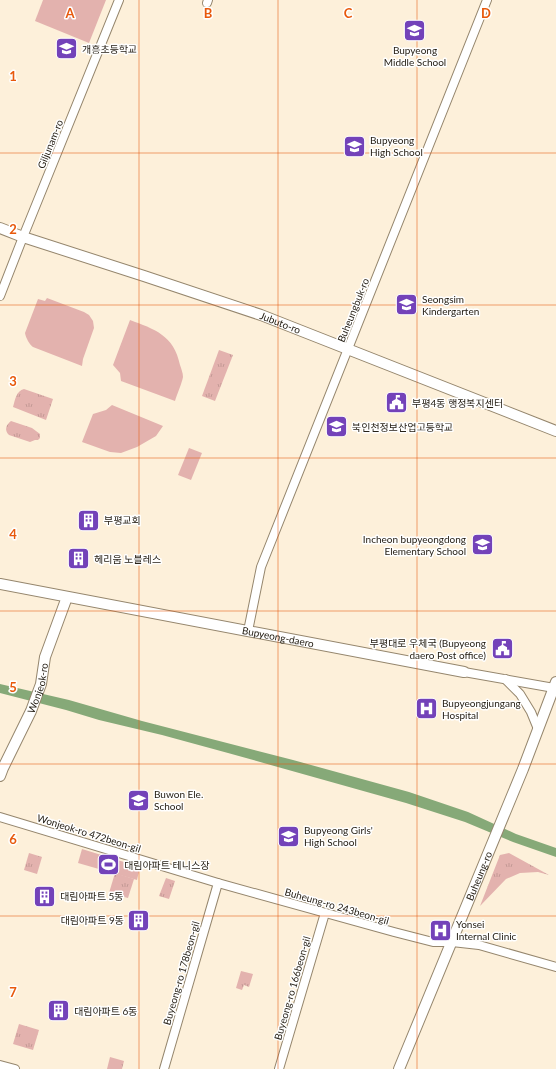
<svg xmlns="http://www.w3.org/2000/svg" width="556" height="1069" viewBox="0 0 556 1069" font-family="Lato,'Noto Sans KR',sans-serif">
  <style>
    .grass { fill: #e3b2ae }
    .park { fill: url(#park-tufts) }
    .water { fill: #86a978 }
    .lines { fill: none; stroke-linecap: round; stroke-linejoin: round }
    .minor-casing { stroke: #95866d; stroke-width: 10 }
    .major-casing { stroke: #95866d; stroke-width: 12 }
    .minor { stroke: #fff; stroke-width: 8 }
    .major { stroke: #fff; stroke-width: 10 }
    .grid { fill: none; stroke: #e8590c; stroke-width: 1; stroke-opacity: 0.55 }
    .labels { text-anchor: middle; dominant-baseline: central; stroke-width: 3; stroke-linejoin: round; paint-order: stroke }
    .poi-label { font-size: 10px; fill: #272117; stroke: #fff; text-anchor: start }
    .street-label { font-size: 10px; fill: #272117; stroke: #fff }
    .grid-label { font-size: 13px; text-anchor: middle; font-weight: bold; fill: #e8590c; stroke: #fff; stroke-width: 3; stroke-linejoin: round; paint-order: stroke }
  </style>
  <defs>
    <pattern id="park-tufts" width="24" height="20" patternUnits="userSpaceOnUse"><rect width="24" height="20" fill="#e3b2ae"/><path d="M3 7l-1-3M5 7V3M7 7l1-3M15 17l-1-3M17 17v-4M19 17l1-3" fill="none" stroke="#c39995"/></pattern>
  </defs>
  <rect width="100%" height="100%" fill="#fdf0da"/>
  <g class="grass">
    <polygon points="43,0 106,0 89,43 35,21"/>
    <path d="M47,298l37,14 5,3 4,6 1,7 -11,31 -1,7 -49,-19c-4,-3 -7,-9 -8,-14l13,-34 7,2z"/>
    <path d="M130,320c24,9 44,15 50,45 1,3 3,8 3,12 -1,6 -6,17 -8,24l-54,-20 -1,-8 -7,-8z"/>
    <polygon points="112,405 163,426 156,436 137,447 121,453 110,452 82,442 93,414 106,410"/>
    <polygon points="189,448 202,453 191,480 178,475"/>
    <polygon points="82,849 140,867 137,880 78,863"/>
  </g>
  <g class="park">
    <polygon points="219,350 233,355 215,401 202,396"/>
    <path d="M24,389l29,10 -7,21 -33,-13c2,-7 3,-16 11,-18z"/>
    <path d="M11,421l21,7 8,6v4l-2,2h-3l-5,2 -21,-7c-5,-5 -3,-10 2,-14z"/>
    <polygon points="29,853 42,857 37,874 24,870"/>
    <polygon points="509,853 549,875 538,872 520,873 506,879 480,906 500,855"/>
    <polygon points="115,873 134,879 128,898 109,893"/>
    <polygon points="166,878 175,881 169,899 159,896"/>
    <polygon points="241,971 253,974 249,987 244,985 242,990 236,988"/>
    <polygon points="19,1024 39,1030 33,1050 13,1044"/>
    <polygon points="110,1057 124,1061 122,1069 107,1069"/>
  </g>
  <polygon class="water" points="0,684 69,700 142,721 293,760 409,792 468,812 516,834 556,848 556,857 513,842 465,822 406,803 228,753 162,735 99,720 66,710 0,693"/>
  <g class="lines">
    <defs>
      <g id="minor">
        <polyline points="207,3 208,0"/>
        <polyline points="0,296 23,237 119,0"/>
        <polyline points="248,631 261,567 487,0"/>
        <polyline points="464,672 554,688 556,686"/>
        <polyline points="505,679 520,694 531,712 538,729"/>
        <polyline points="0,817 218,883 394,932 433,942 452,942 479,945 556,967"/>
        <polyline points="0,1065 15,1069"/>
        <polyline points="164,1069 218,883"/>
        <polyline points="279,1069 325,913"/>
      </g>
      <g id="major">
        <path id="s1" d="M0,228l23,9 121,39 117,39 295,116"/>
        <path id="s2" d="M0,584l464,88"/>
        <path id="s3" d="M0,776l3,-8 28,-57 10,-27 4,-27 22,-60"/>
        <path id="s4" d="M399,1069l124,-300 33,-87"/>
      </g>
    </defs>
    <use href="#minor" class="minor-casing"/>
    <use href="#major" class="major-casing"/>
    <use href="#minor" class="minor"/>
    <use href="#major" class="major"/>
  </g>
  <path class="grid" d="M139,0v1069M278,0v1069M417,0v1069M0,153h556M0,305h556M0,458h556M0,611h556M0,764h556M0,916h556"/>
  <defs>
    <symbol id="school-square" viewBox="-11 -11 22 22"><rect x="-9" y="-9" width="18" height="18" rx="4" fill="#7342b9" stroke="#fff"/><path d="M0-5L7-2L0 1L-7-2ZM-4 1L0 2.5L4 1V4Q0 6-4 4Z" fill="#fff"/></symbol>
    <symbol id="civic-square" viewBox="-11 -11 22 22"><rect x="-9" y="-9" width="18" height="18" rx="4" fill="#7342b9" stroke="#fff"/><path d="M-.6-6.5H3V-4.5H.6V-3L4-1V1h2V6H-6V1h2V-1L-.6-3ZM-1.2 2.5V6h2.4V2.5Z" fill="#fff"/></symbol>
    <symbol id="building-square" viewBox="-11 -11 22 22"><rect x="-9" y="-9" width="18" height="18" rx="4" fill="#7342b9" stroke="#fff"/><path d="M-4-6H4V6H1V3H-1V6H-4ZM-2.5-4.3h1.7v1.8h-1.7ZM.8-4.3h1.7v1.8H.8ZM-2.5-1h1.7V.8h-1.7ZM.8-1h1.7V.8H.8Z" fill="#fff"/></symbol>
    <symbol id="hospital-square" viewBox="-11 -11 22 22"><rect x="-9" y="-9" width="18" height="18" rx="4" fill="#7342b9" stroke="#fff"/><path d="M-5-5h3v3.5h4V-5h3V5h-3V1.5h-4V5h-3Z" fill="#fff"/></symbol>
    <symbol id="stadium-square" viewBox="-11 -11 22 22"><rect x="-9" y="-9" width="18" height="18" rx="4" fill="#7342b9" stroke="#fff"/><path d="M0-5a6.5 5 0 1 0 0 10a6.5 5 0 1 0 0-10ZM-3.5-1.8h7v3.6h-7Z" fill="#fff"/></symbol>
  </defs>
  <g fill-rule="evenodd">
    <use href="#school-square" x="402" y="18" width="25" height="25"/>
    <use href="#school-square" x="54" y="36" width="25" height="25"/>
    <use href="#school-square" x="342" y="134" width="25" height="25"/>
    <use href="#school-square" x="394" y="292" width="25" height="25"/>
    <use href="#civic-square" x="384" y="390" width="25" height="25"/>
    <use href="#school-square" x="324" y="414" width="25" height="25"/>
    <use href="#building-square" x="76" y="508" width="25" height="25"/>
    <use href="#school-square" x="470" y="532" width="25" height="25"/>
    <use href="#building-square" x="66" y="546" width="25" height="25"/>
    <use href="#civic-square" x="490" y="636" width="25" height="25"/>
    <use href="#hospital-square" x="414" y="696" width="25" height="25"/>
    <use href="#school-square" x="126" y="788" width="25" height="25"/>
    <use href="#school-square" x="276" y="824" width="25" height="25"/>
    <use href="#stadium-square" x="96" y="852" width="25" height="25"/>
    <use href="#building-square" x="32" y="884" width="25" height="25"/>
    <use href="#building-square" x="126" y="908" width="25" height="25"/>
    <use href="#hospital-square" x="428" y="918" width="25" height="25"/>
    <use href="#building-square" x="46" y="998" width="25" height="25"/>
  </g>
  <g class="labels">
    <g class="poi-label">
      <text x="82" y="49">개흥초등학교</text>
      <text x="415" y="50" text-anchor="middle">Bupyeong<tspan x="415" dy="12">Middle School</tspan></text>
      <text x="370" y="140">Bupyeong<tspan x="370" dy="12">High School</tspan></text>
      <text x="422" y="299">Seongsim<tspan x="422" dy="12">Kindergarten</tspan></text>
      <text x="412" y="403">부평4동 행정복지센터</text>
      <text x="352" y="427">북인천정보산업고등학교</text>
      <text x="104" y="520">부평교회</text>
      <text x="466" y="539" text-anchor="end">Incheon bupyeongdong<tspan x="466" dy="12">Elementary School</tspan></text>
      <text x="94" y="559">헤리움 노블레스</text>
      <text x="486" y="643" text-anchor="end">부평대로 우체국 (Bupyeong<tspan x="486" dy="12">daero Post office)</tspan></text>
      <text x="442" y="703">Bupyeongjungang<tspan x="442" dy="12">Hospital</tspan></text>
      <text x="154" y="794">Buwon Ele.<tspan x="154" dy="12">School</tspan></text>
      <text x="304" y="830">Bupyeong Girls'<tspan x="304" dy="12">High School</tspan></text>
      <text x="124" y="865">대림아파트 테니스장</text>
      <text x="60" y="896">대림아파트 5동</text>
      <text x="124" y="920" text-anchor="end">대림아파트 9동</text>
      <text x="456" y="924">Yonsei<tspan x="456" dy="12">Internal Clinic</tspan></text>
      <text x="74" y="1011">대림아파트 6동</text>
    </g>
    <g class="street-label">
      <text transform="translate(50 144) rotate(-68)">Giljunam-ro</text>
      <text transform="translate(353 310) rotate(-68)">Buheungbuk-ro</text>
      <text stroke="none"><textPath href="#s1" startOffset="296">Jubuto-ro</textPath></text>
      <text stroke="none"><textPath href="#s2" startOffset="283">Bupyeong-daero</textPath></text>
      <text stroke="none"><textPath href="#s3" startOffset="96">Wonjeok-ro</textPath></text>
      <text transform="translate(89 833) rotate(17)">Wonjeok-ro 472beon-gil</text>
      <text stroke="none"><textPath href="#s4" startOffset="209">Buheung-ro</textPath></text>
      <text transform="translate(337 906) rotate(16)">Buheung-ro 243beon-gil</text>
      <text transform="translate(181 973) rotate(-74)">Buyeong-ro 178beon-gil</text>
      <text transform="translate(292 988) rotate(-74)">Buyeong-ro 166beon-gil</text>
    </g>
  </g>
  <g class="grid-label">
    <text x="70" y="18">A</text>
    <text x="208" y="18">B</text>
    <text x="348" y="18">C</text>
    <text x="486" y="18">D</text>
    <text x="13" y="81">1</text>
    <text x="13" y="234">2</text>
    <text x="13" y="386">3</text>
    <text x="13" y="539">4</text>
    <text x="13" y="692">5</text>
    <text x="13" y="844">6</text>
    <text x="13" y="997">7</text>
  </g>
</svg>
